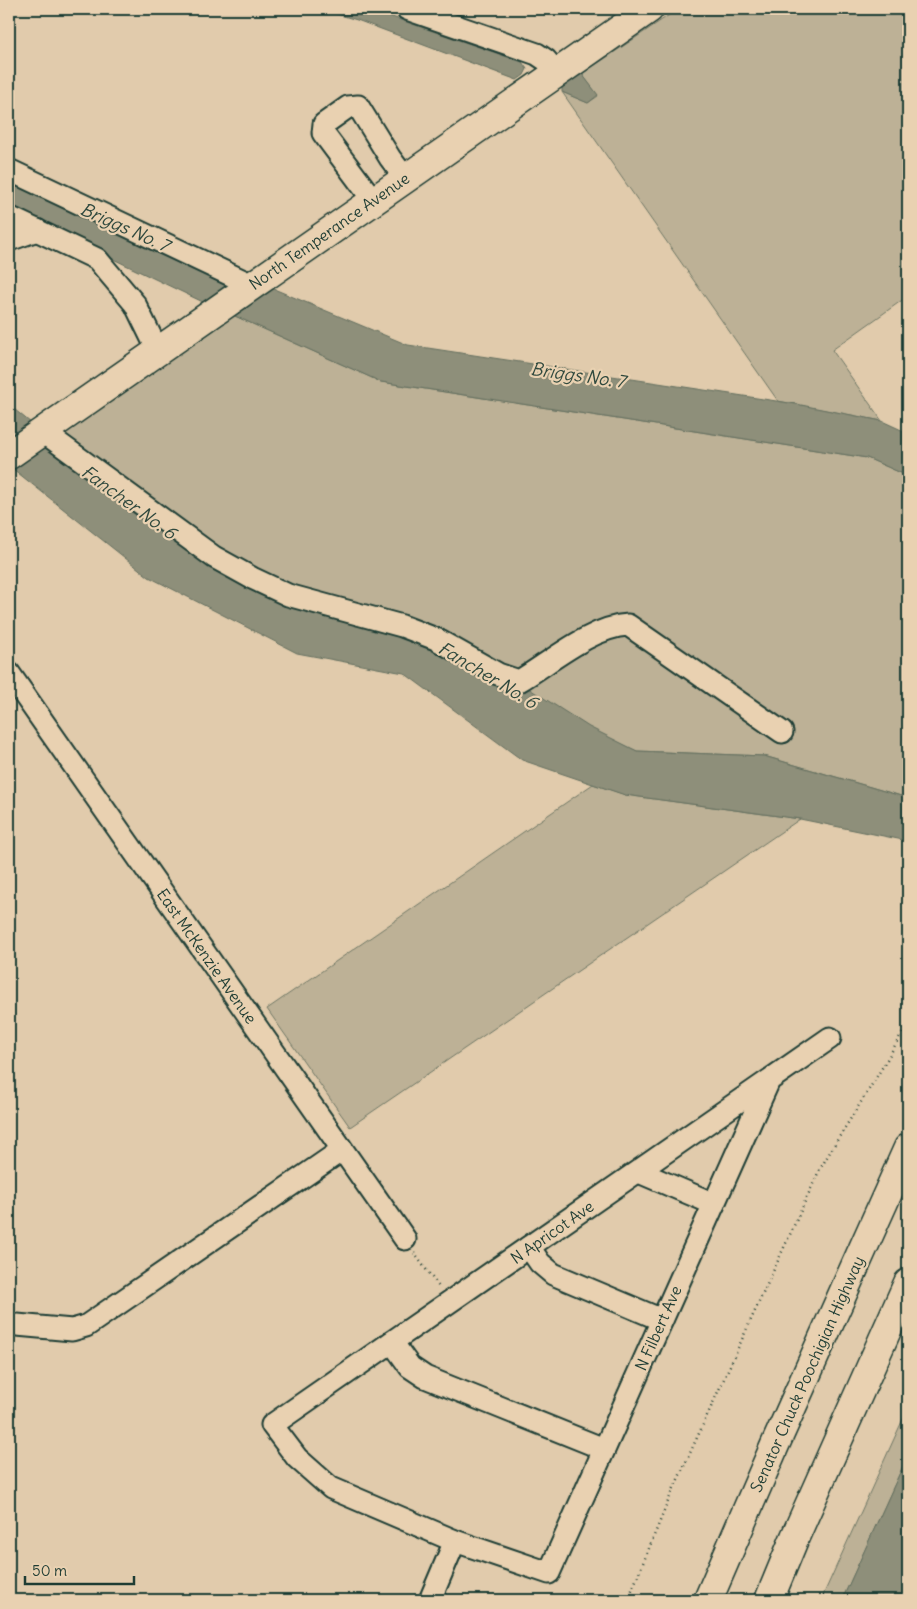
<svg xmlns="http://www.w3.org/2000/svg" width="917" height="1609" viewBox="0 0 917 1609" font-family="Delius,sans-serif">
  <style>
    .green { fill: #bdb196; stroke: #6e7765 }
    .water { fill: #8e8f7a; stroke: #626e5e }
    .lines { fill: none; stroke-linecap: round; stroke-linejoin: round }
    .minor-casing { stroke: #1f3d34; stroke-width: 25 }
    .major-casing { stroke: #1f3d34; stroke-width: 31 }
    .highway-casing { stroke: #1f3d34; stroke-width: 31 }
    .path { stroke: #1f3d34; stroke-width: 2.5; stroke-dasharray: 1 4; stroke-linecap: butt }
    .minor { stroke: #e9d1b1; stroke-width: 21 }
    .major { stroke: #e9d1b1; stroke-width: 28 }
    .highway { stroke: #e9d1b1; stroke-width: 28 }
    .labels { text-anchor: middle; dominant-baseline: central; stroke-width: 4.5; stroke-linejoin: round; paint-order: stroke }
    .street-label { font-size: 16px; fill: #1f3d34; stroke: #e9d1b1 }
    .water-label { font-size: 18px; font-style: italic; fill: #30493e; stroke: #e9d1b1 }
  </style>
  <rect width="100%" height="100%" fill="#e1cbac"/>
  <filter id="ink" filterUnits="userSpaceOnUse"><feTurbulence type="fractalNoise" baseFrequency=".02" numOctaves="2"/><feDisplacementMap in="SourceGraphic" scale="10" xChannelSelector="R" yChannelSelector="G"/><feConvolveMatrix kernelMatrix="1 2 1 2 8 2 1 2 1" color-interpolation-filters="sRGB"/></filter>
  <g filter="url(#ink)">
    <g class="green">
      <polygon points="678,9 908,9 908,296 832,350 882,421 778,401 562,92 588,103 598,96 582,74"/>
      <polygon points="235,316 381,382 867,458 908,476 908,798 764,756 637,751 290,592 213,553 57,438"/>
      <polygon points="593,784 626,795 800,819 350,1127 267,1009"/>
      <polygon points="908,1408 908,1455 842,1600 821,1600"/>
    </g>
    <g class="water">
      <polygon points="320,9 369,9 522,62 527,69 524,75 517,80 357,20"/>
      <polygon points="582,74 598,95 588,103 562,92 562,87"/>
      <polygon points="9,170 240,276 205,303 9,209"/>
      <polygon points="274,289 408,345 796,404 882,421 908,433 908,476 867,458 381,382 235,316"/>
      <polygon points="9,405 31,423 9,439"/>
      <polygon points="57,438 213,553 528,688 589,727 637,751 764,756 908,798 908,841 800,819 625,795 522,760 404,673 297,653 149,577 13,469"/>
      <polygon points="908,1455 908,1600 842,1600"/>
    </g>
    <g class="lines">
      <defs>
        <g id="minor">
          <polyline points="407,9 537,54 546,60 557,73"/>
          <polyline points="9,170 252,285"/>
          <polyline points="373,200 323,133 324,124 348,107 358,106 390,158 405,178"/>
          <polyline points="9,217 97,259 135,304 158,351"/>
          <polyline points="9,240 37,230"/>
          <path d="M42,431l172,126 38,21 36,17 114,31 34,13 62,35 21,7c32,-19 72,-54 109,-56l154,107"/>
          <polyline points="9,673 405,1239"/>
          <polyline points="768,1083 549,1573 455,1541 331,1488 297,1458 272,1425 830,1038"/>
          <polyline points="639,1172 714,1204"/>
          <polyline points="529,1247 540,1263 553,1274 662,1320"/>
          <polyline points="17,1325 72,1330 86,1326 342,1150"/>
          <polyline points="392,1342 410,1367 425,1377 604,1449"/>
          <polyline points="430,1600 455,1541"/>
        </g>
        <polyline id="major" points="9,455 649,9"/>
        <g id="highway">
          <polyline points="708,1600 775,1445 908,1148"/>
          <polyline points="769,1600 795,1537 908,1283"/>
        </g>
      </defs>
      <use href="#minor" class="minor-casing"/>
      <use href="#major" class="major-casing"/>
      <use href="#highway" class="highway-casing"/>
      <g class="path">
        <polyline points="414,1253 439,1287"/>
        <path d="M628,1600l41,-101 150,-328c29,-51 63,-98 89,-150"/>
      </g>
      <use href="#minor" class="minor"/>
      <use href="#major" class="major"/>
      <use href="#highway" class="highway"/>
    </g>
  </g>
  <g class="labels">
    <g class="street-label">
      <text transform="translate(329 231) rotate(-35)">North Temperance Avenue</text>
      <text transform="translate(207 956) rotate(55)">East McKenzie Avenue</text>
      <text transform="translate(552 1232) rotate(-35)">N Apricot Ave</text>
      <text transform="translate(658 1328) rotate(-66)">N Filbert Ave</text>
      <text transform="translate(807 1374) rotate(-66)">Senator Chuck Poochigian Highway</text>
    </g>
    <g class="water-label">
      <text transform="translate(125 227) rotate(24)">Briggs No. 7</text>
      <text transform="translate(578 375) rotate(8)">Briggs No. 7</text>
      <text transform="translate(129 502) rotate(36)">Fancher No. 6</text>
      <text transform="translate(488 675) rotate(31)">Fancher No. 6</text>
    </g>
  </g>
  <rect width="917" height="1609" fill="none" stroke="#e9d1b1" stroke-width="30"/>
  <rect x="15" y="15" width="887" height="1579" fill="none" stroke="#1f3d34" stroke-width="2" filter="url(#ink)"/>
  <path d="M25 1576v8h109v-8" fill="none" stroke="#1f3d34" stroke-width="2.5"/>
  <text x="32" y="1576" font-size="15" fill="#1f3d34" stroke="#e9d1b1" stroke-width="4" paint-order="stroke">50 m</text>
</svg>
